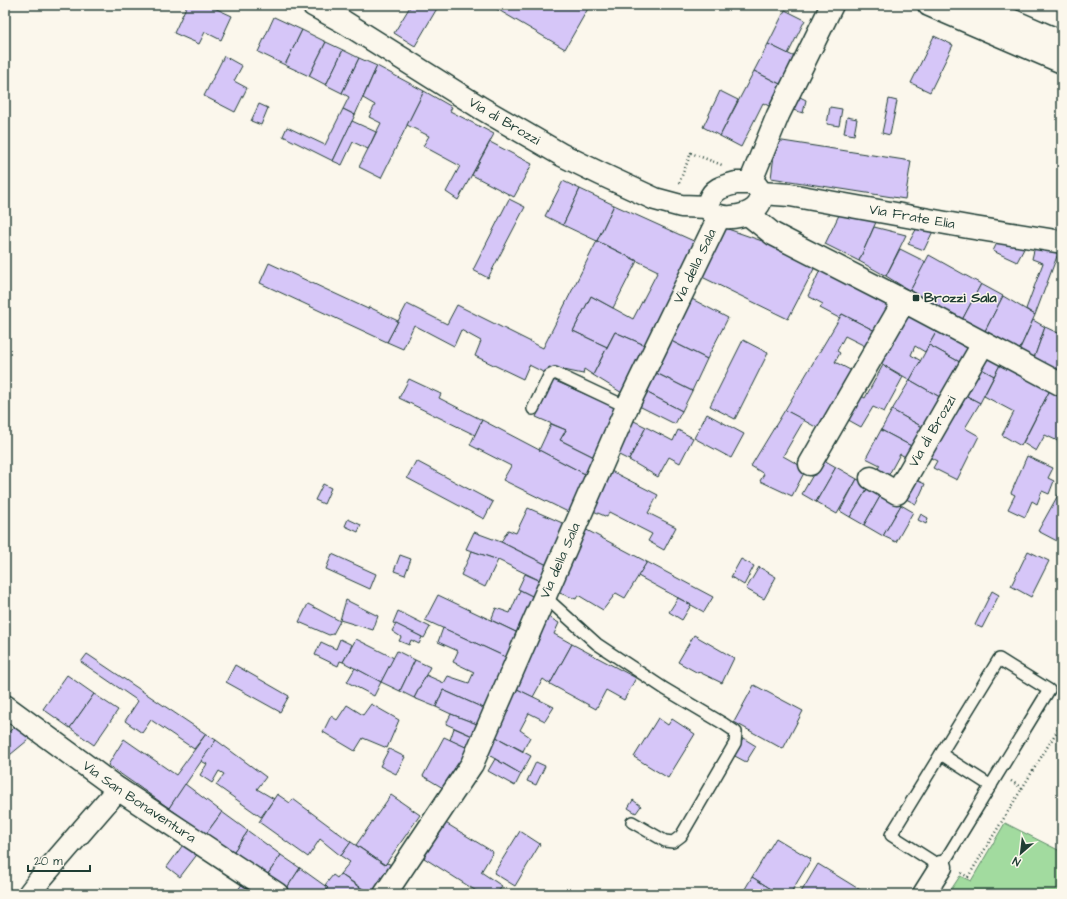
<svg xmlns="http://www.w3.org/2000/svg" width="1067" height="899" viewBox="0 0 1067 899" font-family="'Architects Daughter',sans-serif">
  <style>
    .green { fill: #a2db9f; stroke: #608c6a }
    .building { fill: #d6c6f8; stroke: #1f3d34 }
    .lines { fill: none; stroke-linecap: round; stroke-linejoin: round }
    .service-casing { stroke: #1f3d34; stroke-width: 14 }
    .minor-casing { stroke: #1f3d34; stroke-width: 25 }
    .primary-casing { stroke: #1f3d34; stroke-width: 25 }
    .path { stroke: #1f3d34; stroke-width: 2.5; stroke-dasharray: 1 3; stroke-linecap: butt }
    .service { stroke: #fbf7ec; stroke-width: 11 }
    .minor { stroke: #fbf7ec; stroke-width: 22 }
    .primary { stroke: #fbf7ec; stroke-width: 22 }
    .poi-dot { fill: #1f3d34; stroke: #fbf7ec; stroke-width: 1.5 }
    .labels { text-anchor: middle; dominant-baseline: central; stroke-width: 3; stroke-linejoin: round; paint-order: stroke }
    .street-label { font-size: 14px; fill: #1f3d34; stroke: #fbf7ec }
    .poi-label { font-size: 14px; font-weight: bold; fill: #1f3d34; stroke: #fbf7ec; text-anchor: start }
  </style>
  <rect width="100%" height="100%" fill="#fbf7ec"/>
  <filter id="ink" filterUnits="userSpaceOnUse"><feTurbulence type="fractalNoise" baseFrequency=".025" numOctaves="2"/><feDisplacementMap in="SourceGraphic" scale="8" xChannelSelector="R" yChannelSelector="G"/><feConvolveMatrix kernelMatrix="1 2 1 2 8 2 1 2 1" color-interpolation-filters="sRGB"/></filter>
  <g filter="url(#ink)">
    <polygon class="green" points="1005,823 1062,852 1062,894 948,894 960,876 971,881"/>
    <g class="building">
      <polygon points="187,5 208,5 232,16 221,40 205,32 199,44 174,33"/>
      <polygon points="411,5 439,5 415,46 394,33"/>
      <polygon points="490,5 590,5 565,49"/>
      <polygon points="785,10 805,20 788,54 768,44"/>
      <polygon points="274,17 302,30 285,65 258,52"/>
      <polygon points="302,30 326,42 309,76 285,65"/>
      <polygon points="934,36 953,45 930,92 911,83"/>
      <polygon points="326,42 343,50 326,85 309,76"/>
      <polygon points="768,44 795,57 782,85 754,71"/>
      <polygon points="343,50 359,58 342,93 326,85"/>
      <polygon points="224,56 242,66 234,81 247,88 235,112 204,96"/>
      <polygon points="359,58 377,66 355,115 343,109 349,97 342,93"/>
      <polygon points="377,66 424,91 381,178 359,167 381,123 369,117 375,105 363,98"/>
      <polygon points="754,71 782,85 771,107 763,103 741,147 720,136"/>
      <polygon points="424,91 452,107 450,111 494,134 458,200 446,192 460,166 423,146 429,136 407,125"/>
      <polygon points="720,91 738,100 720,136 703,127"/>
      <polygon points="800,97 806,100 803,113 793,110"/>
      <polygon points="889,99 897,101 890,135 882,133"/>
      <polygon points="259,104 268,108 261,125 251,121"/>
      <polygon points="830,107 842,109 839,126 827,124"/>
      <polygon points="343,109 355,115 333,161 283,136 287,127 325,145"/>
      <polygon points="847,117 857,119 854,135 844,133"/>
      <polygon points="352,121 376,132 368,149 353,142 342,165 333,161"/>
      <polygon points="776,140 911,161 905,199 771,178"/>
      <polygon points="490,142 532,164 514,197 472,175"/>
      <polygon points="563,181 580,189 563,225 545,216"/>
      <polygon points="580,189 614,205 597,241 563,225"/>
      <polygon points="509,199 525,207 488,278 473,270"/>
      <polygon points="614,205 698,243 649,347 615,332 607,347 573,331 591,296 633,319 658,271 597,241"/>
      <polygon points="839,215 876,222 859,261 825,244"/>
      <polygon points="918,226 934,229 924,250 908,244"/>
      <polygon points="874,227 906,235 886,276 859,261"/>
      <polygon points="725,228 785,249 816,265 788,319 700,276"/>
      <polygon points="999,239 1026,245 1017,262 993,251"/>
      <polygon points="597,241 637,261 613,308 591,296 573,331 607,347 593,375 584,369 583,374 549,367 545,373 529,365 523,379 475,356 481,341 461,330 454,346 414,325 403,349 387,342 407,304 447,324 457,305 543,348"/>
      <polygon points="1035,246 1059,251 1035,315 1026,309 1043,263 1032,259"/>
      <polygon points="900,249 926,262 910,291 886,276"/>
      <polygon points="929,255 981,284 961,322 909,293"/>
      <polygon points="269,263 368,309 369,307 398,321 387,342 260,283"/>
      <polygon points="821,268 893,306 879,333 842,314 839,318 820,308 823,304 808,296"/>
      <polygon points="981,284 1003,296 984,333 961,322"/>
      <polygon points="1003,296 1035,315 1018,353 984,333"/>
      <polygon points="690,298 728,318 707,359 669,340"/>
      <polygon points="906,311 938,329 925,352 915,346 911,355 921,361 910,380 877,361"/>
      <polygon points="842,314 879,333 869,348 845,336 837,351 840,353 835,362 854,372 821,430 785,410"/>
      <polygon points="1033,320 1045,327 1033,361 1018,353"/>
      <polygon points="1045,327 1058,333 1061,329 1062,329 1062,364 1057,374 1033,361"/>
      <polygon points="938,329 974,349 965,365 929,345"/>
      <polygon points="615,332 649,347 627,396 593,375"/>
      <polygon points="669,340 707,359 692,391 652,371"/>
      <polygon points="743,340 768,353 735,419 710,406"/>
      <polygon points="929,345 965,365 945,400 910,380"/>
      <polygon points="983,355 1001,363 994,376 976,366"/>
      <polygon points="1001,363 1050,390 1021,446 1002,435 1014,412 984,396"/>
      <polygon points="883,365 903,377 884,412 873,407 861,427 843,417 856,393 865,398"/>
      <polygon points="976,366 994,376 980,403 961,393"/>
      <polygon points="652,371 692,391 682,411 642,390"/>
      <polygon points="409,379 441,394 439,398 482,420 475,435 399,398"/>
      <polygon points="553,380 619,409 596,458 560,440 566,430 536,417"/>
      <polygon points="910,380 945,400 926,429 892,410"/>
      <polygon points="642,390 682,411 675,424 635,404"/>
      <polygon points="1050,390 1062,396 1062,443 1045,435 1036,451 1023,443"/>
      <polygon points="961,393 980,403 965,428 979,436 957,480 933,468 937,461 927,456"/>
      <polygon points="785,410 804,420 783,456 806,469 792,496 760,481 764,474 751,466"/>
      <polygon points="892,410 926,429 915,448 881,430"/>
      <polygon points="707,414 744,434 731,458 694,438"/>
      <polygon points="628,418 646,427 629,460 611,451"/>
      <polygon points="482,420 587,475 570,513 503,480 511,466 470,445"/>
      <polygon points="551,424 566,430 560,440 596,458 587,475 539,450"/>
      <polygon points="646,427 673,441 678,430 693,438 680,463 669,457 658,477 629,460"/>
      <polygon points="881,430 915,448 909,459 900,454 887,478 876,472 880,465 866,458"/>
      <polygon points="1027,456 1053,468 1048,478 1054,481 1049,494 1042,491 1037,504 1032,501 1025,517 1008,509 1015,495 1011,493"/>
      <polygon points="822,459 836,467 816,502 802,494"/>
      <polygon points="416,461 493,502 484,519 407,478"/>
      <polygon points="915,466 923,470 918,481 925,484 916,504 900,496"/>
      <polygon points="836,467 857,479 837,514 816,502"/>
      <polygon points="609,470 658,495 648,513 676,527 664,550 648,541 652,534 609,512 607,517 591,510"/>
      <polygon points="857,479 869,486 850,517 840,511"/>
      <polygon points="323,484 331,488 324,504 315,500"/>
      <polygon points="869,486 882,493 864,525 850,517"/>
      <polygon points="1062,488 1062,532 1057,541 1038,531"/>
      <polygon points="882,493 901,505 883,536 864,525"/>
      <polygon points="901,505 913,512 896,542 883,536"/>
      <polygon points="528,508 567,525 549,566 501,542 508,530 516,533"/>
      <polygon points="921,514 928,518 926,524 918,520"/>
      <polygon points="348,519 361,525 358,532 345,526"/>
      <polygon points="581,527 647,562 625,598 616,593 603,610 578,595 576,599 554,591"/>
      <polygon points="474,532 501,542 549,566 543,582 498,560 466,549"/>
      <polygon points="472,551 498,560 485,587 461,575"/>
      <polygon points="1028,551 1049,561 1031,597 1011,586"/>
      <polygon points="332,554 376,574 370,589 326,569"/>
      <polygon points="400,555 411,559 405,575 394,571"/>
      <polygon points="741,559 754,566 744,585 731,577"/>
      <polygon points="647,562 713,597 704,612 638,576"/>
      <polygon points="759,567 776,577 764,599 746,589"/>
      <polygon points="525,574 543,582 536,598 518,589"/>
      <polygon points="520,590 536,598 520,634 491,620 496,608 510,613"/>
      <polygon points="992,591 999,595 982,628 975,625"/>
      <polygon points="438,595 520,634 510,659 425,620"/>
      <polygon points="678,598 691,605 682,620 669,612"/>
      <polygon points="346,600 378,616 373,630 340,620"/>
      <polygon points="308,604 340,621 333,634 329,635 299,622"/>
      <polygon points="398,611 430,627 424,638 393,623"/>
      <polygon points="545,615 559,623 554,634 572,644 550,684 543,679 533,697 513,687"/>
      <polygon points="396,624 422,637 419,644 411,640 409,645 399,641 401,637 392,631"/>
      <polygon points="443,628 510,659 490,711 443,690 436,707 414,698 426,675 444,683 448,676 469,683 474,672 453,662 458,651 438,642"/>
      <polygon points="694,635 734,658 722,683 699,672 698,673 678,662"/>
      <polygon points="340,639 352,645 343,662 340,661 338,666 315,655 321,642 336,649"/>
      <polygon points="356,639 394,658 381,682 343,662"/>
      <polygon points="572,644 636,678 624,700 606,690 596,709 550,684"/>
      <polygon points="397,651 415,660 400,691 381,682"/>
      <polygon points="87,654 206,734 194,749 151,720 142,733 125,721 138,701 81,662"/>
      <polygon points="415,660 430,667 414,698 400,691"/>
      <polygon points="235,665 289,696 280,712 226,682"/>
      <polygon points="355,668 381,682 374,696 347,682"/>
      <polygon points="67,675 94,694 70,728 43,709"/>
      <polygon points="754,685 803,711 783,749 734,722"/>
      <polygon points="513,687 554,707 545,721 529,713 520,730 530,737 523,751 496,737"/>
      <polygon points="443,690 490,711 482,726 451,714 436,707"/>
      <polygon points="94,694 118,710 94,745 70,728"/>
      <polygon points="371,704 399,720 387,748 363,738 355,751 323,732 331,716 337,720 347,705 363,715"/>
      <polygon points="451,714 482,726 477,738 446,724"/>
      <polygon points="658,718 668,725 672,719 695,734 668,778 634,757"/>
      <polygon points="18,724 33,736 5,759 5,735"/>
      <polygon points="454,728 477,738 472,750 450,740"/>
      <polygon points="206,734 216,740 169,808 108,765 124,739 176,775"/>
      <polygon points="444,737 472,750 448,791 423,776"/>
      <polygon points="496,737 531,756 521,774 487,754"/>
      <polygon points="743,738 756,746 746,762 733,755"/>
      <polygon points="216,740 266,777 257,789 274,799 261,817 216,785 224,774 219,771 212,783 200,775 207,764 201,761"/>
      <polygon points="389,749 405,757 396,774 380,766"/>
      <polygon points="495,759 521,774 515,786 488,771"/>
      <polygon points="536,762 545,766 536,785 527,781"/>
      <polygon points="185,784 222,812 206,834 169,808"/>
      <polygon points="277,794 290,803 293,799 351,842 341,856 320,839 308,857 259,822"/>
      <polygon points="391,795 420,815 385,865 356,845"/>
      <polygon points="633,800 641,806 636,813 628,808"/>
      <polygon points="222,812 248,831 232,854 206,834"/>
      <polygon points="444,822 493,852 481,872 502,886 497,894 481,894 424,858"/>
      <polygon points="248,831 281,855 266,877 232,854"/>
      <polygon points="520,831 540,844 515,886 494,873"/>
      <polygon points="776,838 811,859 790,894 779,894 752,877"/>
      <polygon points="185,842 199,852 180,877 167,867"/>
      <polygon points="351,842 385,865 387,863 392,865 371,894 340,874 350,862 341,856"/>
      <polygon points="281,855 300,868 285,891 266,877"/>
      <polygon points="818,864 862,891 860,894 800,894"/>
      <polygon points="300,868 328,888 325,891 329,894 289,894 285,891"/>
      <polygon points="340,874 369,894 329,894 325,891 328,888 325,885 333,875 337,878"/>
      <polygon points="752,877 779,894 742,894"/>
      <polygon points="245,880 266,894 235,894"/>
    </g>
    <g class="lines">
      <defs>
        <g id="service">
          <polyline points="533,409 549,376 555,373 627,407"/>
          <polyline points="544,596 597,644 665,689 724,724 736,732 735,743 681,836 673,842 665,841 632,822"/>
          <polygon points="999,659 1049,690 941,867 891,835"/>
          <polyline points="941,754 991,786"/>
        </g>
        <g id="minor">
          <path id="s1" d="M313,5l31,17 137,86 81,47 39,19 54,25 26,7 28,1"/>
          <path d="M736,183h14l5,1c28,33 -53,46 -46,17 4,-13 16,-15 27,-18z"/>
          <polyline points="750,183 778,115 832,5"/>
          <path id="s2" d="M761,193l29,2 178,32 94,15"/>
          <polyline points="748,214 773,234 904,301 1062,385"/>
          <polyline points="810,464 904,301"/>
          <path id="s3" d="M871,478l26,15 86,-149"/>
          <path id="s4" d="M5,706l113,83 159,105"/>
          <polyline points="29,894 42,877 118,789"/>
          <path id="s5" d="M385,894l87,-130 155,-357 92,-190"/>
          <polyline points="924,894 941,867"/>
        </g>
        <g id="primary">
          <polyline points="929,5 1062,62"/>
          <polyline points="976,5 1062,42"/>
        </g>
      </defs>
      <use href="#service" class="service-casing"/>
      <use href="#minor" class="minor-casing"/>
      <use href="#primary" class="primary-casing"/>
      <g class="path">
        <polyline points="282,5 292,10"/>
        <polyline points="679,183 691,153 722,165"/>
        <polyline points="1011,781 1022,788"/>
        <polyline points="961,873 968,877 1062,723"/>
      </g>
      <use href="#service" class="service"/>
      <use href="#minor" class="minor"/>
      <use href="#primary" class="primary"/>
    </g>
  </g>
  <rect class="poi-dot" x="912" y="294" width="8" height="8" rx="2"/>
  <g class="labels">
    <g class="street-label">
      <text stroke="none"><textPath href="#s1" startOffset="224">Via di Brozzi</textPath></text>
      <text stroke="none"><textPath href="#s2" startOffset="153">Via Frate Elia</textPath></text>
      <text stroke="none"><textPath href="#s5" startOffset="702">Via della Sala</textPath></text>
      <text stroke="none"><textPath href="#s3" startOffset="101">Via di Brozzi</textPath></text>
      <text stroke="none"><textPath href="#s5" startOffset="378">Via della Sala</textPath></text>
      <text stroke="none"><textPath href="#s4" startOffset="165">Via San Bonaventura</textPath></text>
    </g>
    <g class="poi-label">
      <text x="924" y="298">Brozzi Sala</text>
    </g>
  </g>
  <rect width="1067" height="899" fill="none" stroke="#fbf7ec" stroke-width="20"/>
  <rect x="10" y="10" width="1047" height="879" fill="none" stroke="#1f3d34" stroke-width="1.5" filter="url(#ink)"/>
  <g transform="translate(1021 853) rotate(208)" stroke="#fbf7ec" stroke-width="3" paint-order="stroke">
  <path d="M0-3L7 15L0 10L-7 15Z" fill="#1f3d34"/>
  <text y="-6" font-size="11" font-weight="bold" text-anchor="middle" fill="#1f3d34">N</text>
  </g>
  <path d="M28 865v6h62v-6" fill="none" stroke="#1f3d34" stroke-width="2"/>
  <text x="34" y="865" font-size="12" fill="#1f3d34" stroke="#fbf7ec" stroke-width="3" paint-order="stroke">20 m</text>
</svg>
